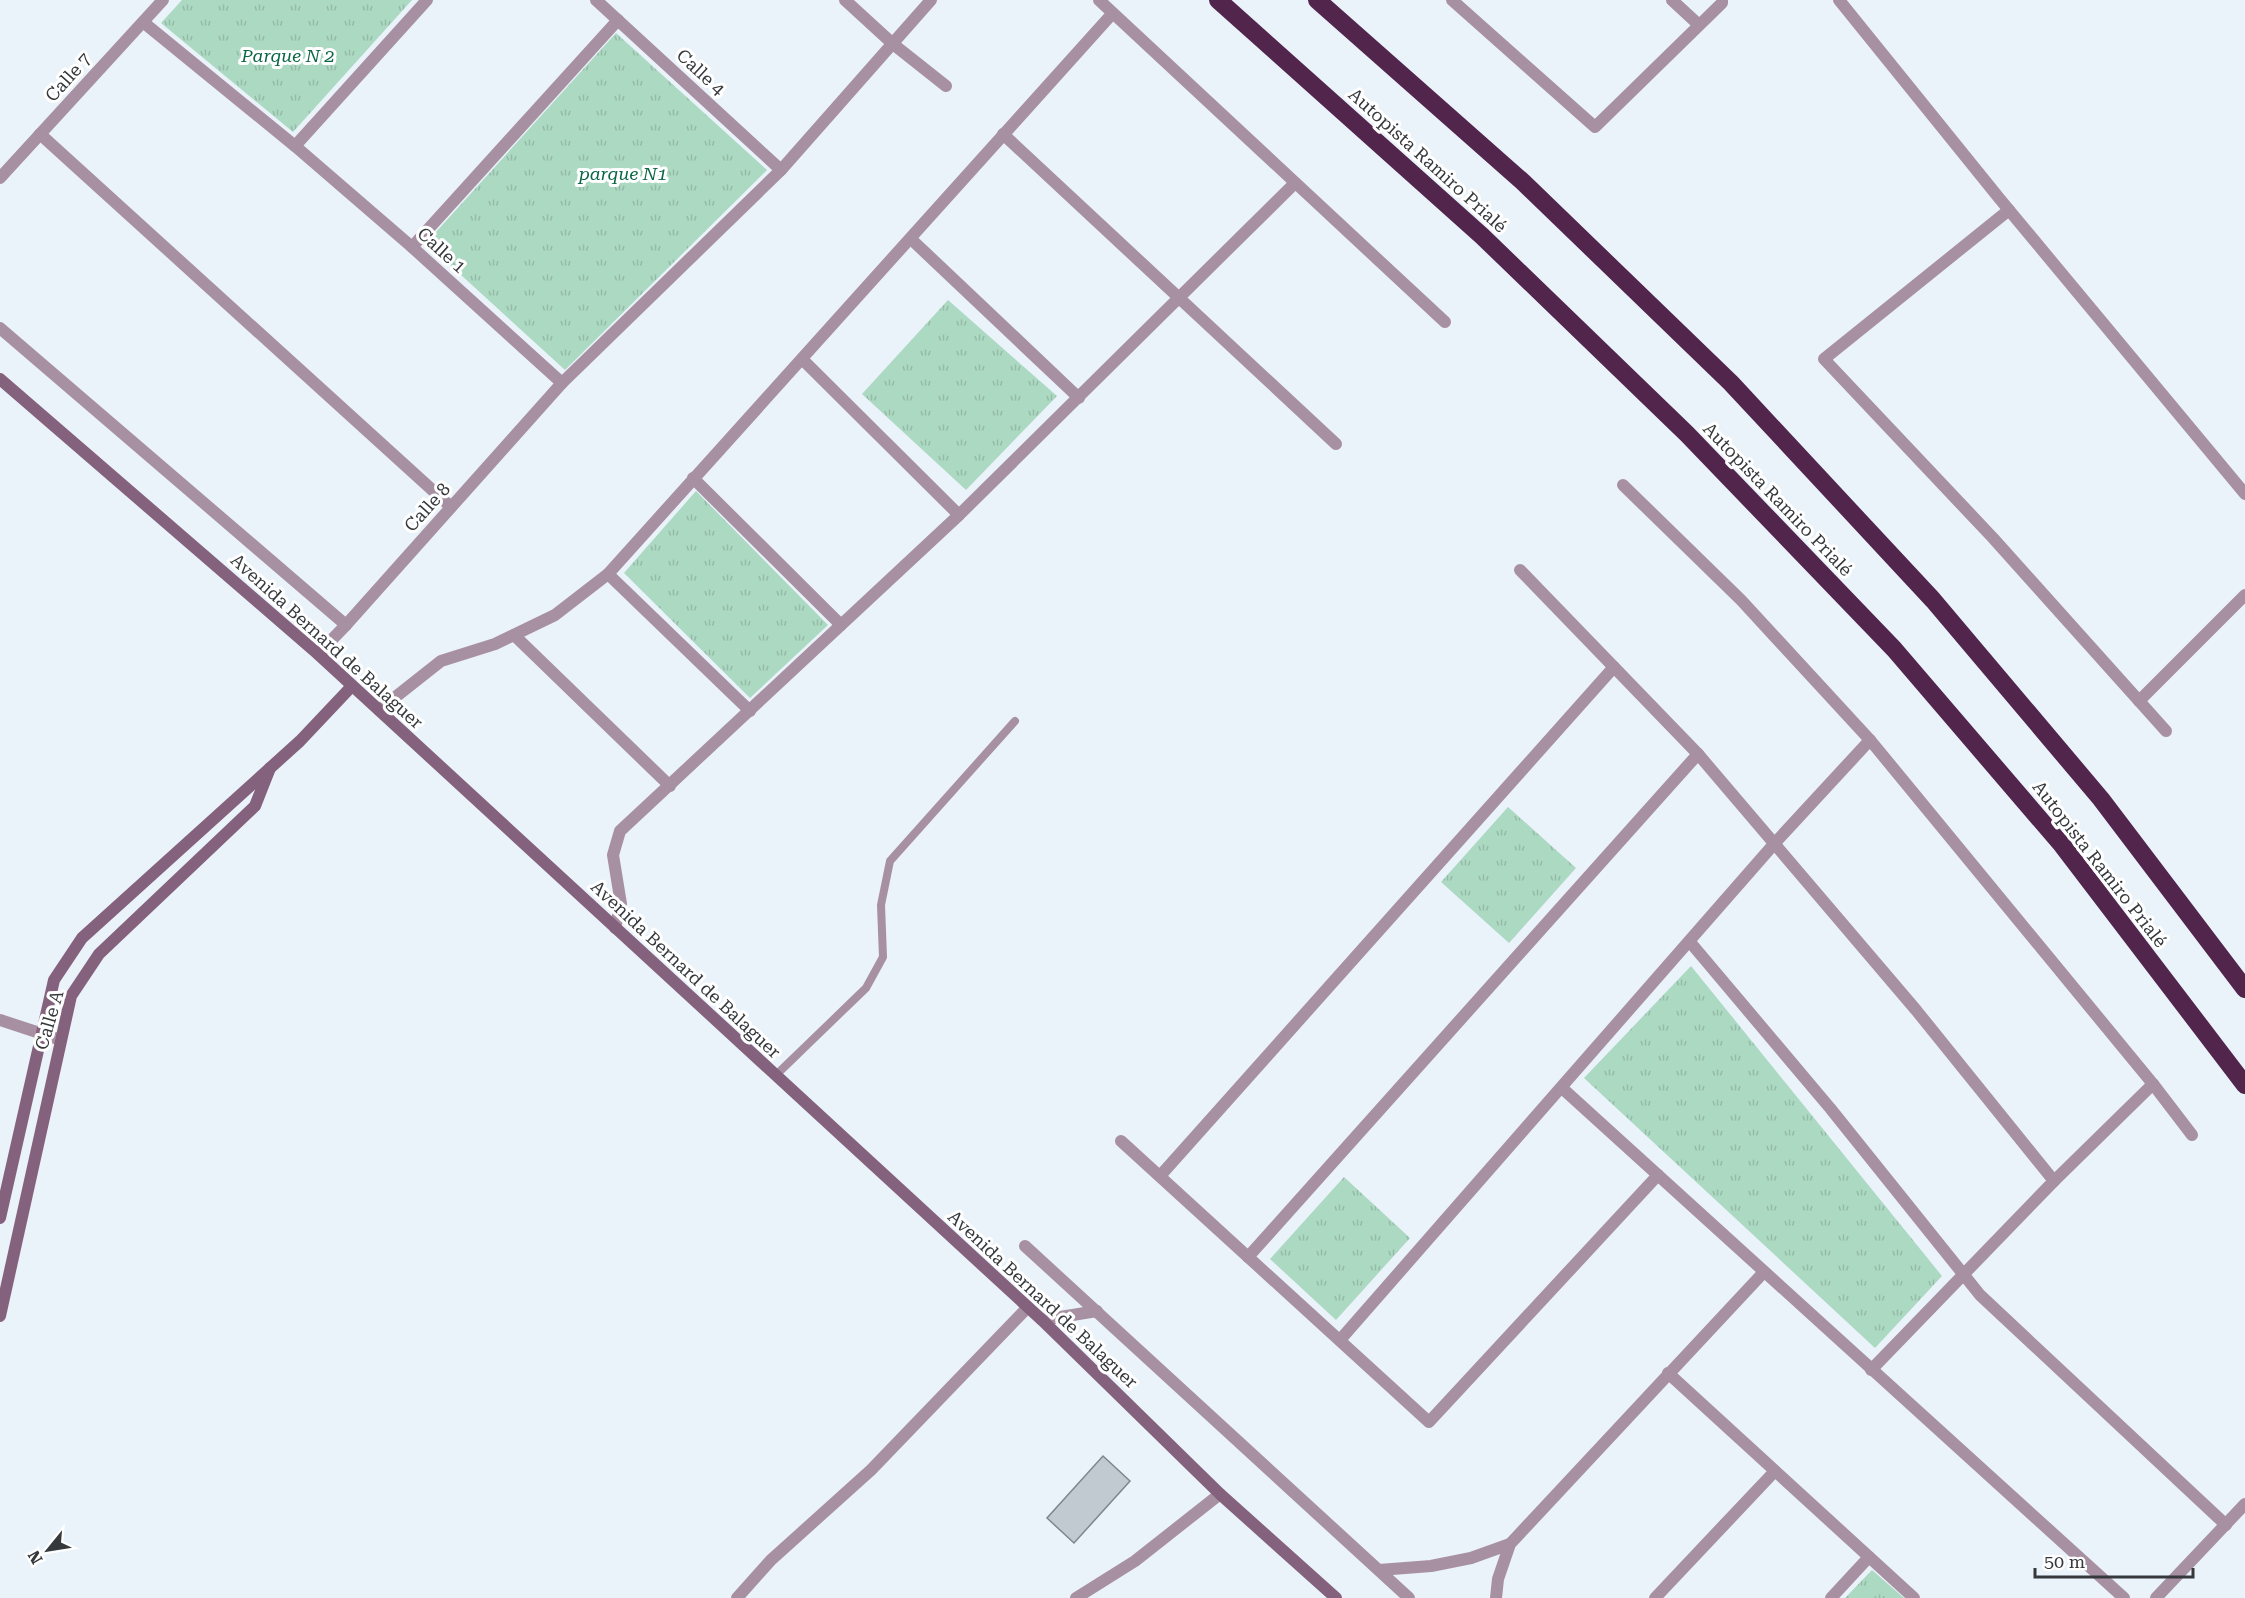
<svg xmlns="http://www.w3.org/2000/svg" width="2245" height="1598" viewBox="0 0 2245 1598" font-family="'Roboto Serif',serif">
  <style>
    .grass { fill: url(#grass-tufts) }
    .building { fill: #c1c9d1; stroke: #7f868d; stroke-width: 1.5 }
    .lines { fill: none; stroke-linecap: round; stroke-linejoin: round }
    .lane { stroke: #a890a3; stroke-width: 8 }
    .street { stroke: #a890a3; stroke-width: 12 }
    .secondary { stroke: #84627e; stroke-width: 12 }
    .highway { stroke: #52254c; stroke-width: 18 }
    .labels { text-anchor: middle; dominant-baseline: central; stroke-width: 6; stroke-linejoin: round; paint-order: stroke }
    .park-label { font-size: 18px; font-style: italic; fill: #0b6646; stroke: #fff }
    .street-label { font-size: 18px; fill: #35393c; stroke: #fff }
  </style>
  <defs>
    <pattern id="grass-tufts" width="24" height="20" patternUnits="userSpaceOnUse" patternTransform="scale(1.5)"><rect width="24" height="20" fill="#acd9c2"/><path d="M3 7l-1-3M5 7V3M7 7l1-3M15 17l-1-3M17 17v-4M19 17l1-3" fill="none" stroke="#95bba8"/></pattern>
  </defs>
  <rect width="100%" height="100%" fill="#eaf2fa"/>
  <g class="grass">
    <polygon points="182,0 412,0 293,132 161,23"/>
    <polygon points="616,33 767,170 565,370 426,243"/>
    <polygon points="948,300 1057,396 966,490 862,394"/>
    <polygon points="696,491 828,625 750,698 624,573"/>
    <polygon points="1508,807 1576,868 1509,943 1441,882"/>
    <polygon points="1691,966 1942,1276 1875,1348 1584,1078"/>
    <polygon points="1344,1177 1410,1238 1336,1320 1270,1259"/>
    <polygon points="1872,1570 1904,1598 1845,1598"/>
  </g>
  <polygon class="building" points="1103,1456 1130,1481 1074,1543 1047,1518"/>
  <g class="lines">
    <polyline class="lane" points="775,1076 866,988 883,957 881,905 890,861 1015,721"/>
    <g class="street">
      <polyline points="596,0 781,170"/>
      <polyline points="845,0 893,44 946,86"/>
      <polyline points="1099,0 1445,322"/>
      <polyline points="1452,0 1595,127 1722,3 1722,0"/>
      <polyline points="1672,0 1699,25"/>
      <polyline points="1839,0 1999,198 2245,494"/>
      <polyline points="143,22 295,146 412,247 562,383"/>
      <polyline points="40,134 451,507"/>
      <polyline points="1003,134 1336,444"/>
      <polyline points="295,146 427,0"/>
      <polyline points="0,178 163,0"/>
      <polyline points="2009,210 1824,359 1993,538 2166,731"/>
      <polyline points="911,239 1079,398"/>
      <polyline points="412,247 618,20"/>
      <polyline points="0,328 346,625"/>
      <polyline points="802,359 959,515"/>
      <polyline points="693,478 841,625"/>
      <polyline points="1623,485 1741,600 1870,740 2153,1084 2192,1135"/>
      <polyline points="1520,570 1698,754 1916,1010 2054,1181"/>
      <polyline points="608,574 750,711"/>
      <polyline points="514,635 670,786"/>
      <polyline points="318,654 346,625 562,383 781,170 931,0"/>
      <polyline points="2139,701 2245,595"/>
      <polyline points="379,710 441,661 495,644 555,615 608,574 1112,14"/>
      <polyline points="615,928 621,904 613,855 620,831 959,515 1295,183"/>
      <polyline points="1690,942 1830,1108 1980,1295 2226,1525"/>
      <polyline points="0,1020 61,1040"/>
      <polyline points="1562,1088 2124,1598"/>
      <polyline points="1121,1141 1429,1422 1658,1175"/>
      <polyline points="1160,1176 1614,667"/>
      <polyline points="1025,1246 1409,1598"/>
      <polyline points="1248,1257 1698,754"/>
      <polyline points="1042,1320 1097,1311"/>
      <polyline points="1340,1340 1774,844 1870,740"/>
      <polyline points="1871,1370 2054,1181 2153,1084"/>
      <polyline points="1668,1373 1914,1598"/>
      <polyline points="1379,1570 1431,1566 1471,1558 1510,1544"/>
      <polyline points="737,1598 771,1560 871,1470 1028,1307"/>
      <polyline points="1076,1598 1135,1561 1220,1494"/>
      <polyline points="1496,1598 1498,1579 1510,1544 1764,1272"/>
      <polyline points="1655,1598 1775,1471"/>
      <polyline points="1831,1598 1869,1557"/>
      <polyline points="2156,1598 2245,1504"/>
    </g>
    <g class="secondary">
      <polyline points="0,379 318,654 1042,1320 1220,1494 1336,1598"/>
      <polyline points="0,1218 54,980 82,938 300,741 352,686"/>
      <polyline points="0,1316 71,996 99,954 255,806 270,768"/>
    </g>
    <g class="highway">
      <polyline points="1218,0 1482,236 1687,434 1894,649 2062,845 2245,1085"/>
      <polyline points="1317,0 1523,182 1731,383 1933,600 2101,799 2245,989"/>
    </g>
  </g>
  <g class="labels">
    <g class="park-label">
      <text x="288" y="55">Parque N 2</text>
      <text x="623" y="173">parque N1</text>
    </g>
    <g class="street-label">
      <text transform="translate(701 72) rotate(43)">Calle 4</text>
      <text transform="translate(68 77) rotate(-48)">Calle 7</text>
      <text transform="translate(1428 160) rotate(42)">Autopista Ramiro Prialé</text>
      <text transform="translate(442 250) rotate(42)">Calle 1</text>
      <text transform="translate(1778 499) rotate(46)">Autopista Ramiro Prialé</text>
      <text transform="translate(427 507) rotate(-48)">Calle 8</text>
      <text transform="translate(327 641) rotate(42)">Avenida Bernard de Balaguer</text>
      <text transform="translate(2100 864) rotate(52)">Autopista Ramiro Prialé</text>
      <text transform="translate(686 969) rotate(43)">Avenida Bernard de Balaguer</text>
      <text transform="translate(49 1020) rotate(-74)">Calle A</text>
      <text transform="translate(1043 1299) rotate(43)">Avenida Bernard de Balaguer</text>
    </g>
  </g>
  <g transform="translate(48 1550) rotate(240)" stroke="#ffffff" stroke-width="4.5" paint-order="stroke">
  <path d="M0-4.5L10 22L0 15L-10 22Z" fill="#35393c"/>
  <text y="-9" font-size="16" font-weight="bold" text-anchor="middle" fill="#35393c">N</text>
  </g>
  <path d="M2035 1568v9h158v-9" fill="none" stroke="#35393c" stroke-width="3"/>
  <text x="2044" y="1568" font-size="18" fill="#35393c" stroke="#ffffff" stroke-width="4.5" paint-order="stroke">50 m</text>
</svg>
